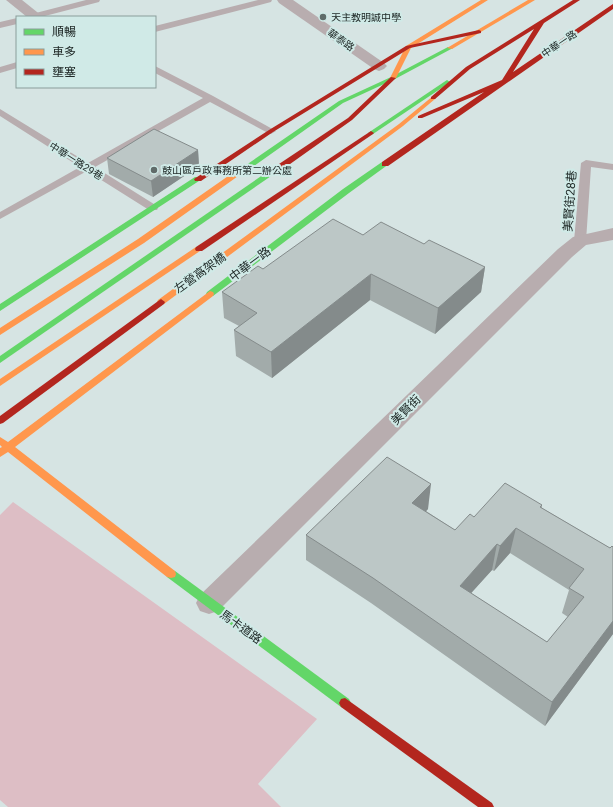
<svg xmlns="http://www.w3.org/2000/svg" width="613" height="807" viewBox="0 0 613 807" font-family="Roboto,'Noto Sans TC',sans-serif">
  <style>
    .green { fill: #ddbec5 }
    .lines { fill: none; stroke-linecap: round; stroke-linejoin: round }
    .lane { fill: #b8adaf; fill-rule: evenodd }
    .street { fill: #b8adaf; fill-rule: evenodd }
    .fast { fill: #63d668; fill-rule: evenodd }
    .slow { fill: #ff974d; fill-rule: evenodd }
    .jam { fill: #b3261e; fill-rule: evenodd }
    .wall { fill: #a2abaa; fill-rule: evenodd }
    .shaded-wall { fill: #848b8b }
    .building { fill: #bcc7c6; stroke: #848b8b; fill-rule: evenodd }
    .poi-dot { fill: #606b69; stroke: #d0eae7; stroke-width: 1.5 }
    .labels { text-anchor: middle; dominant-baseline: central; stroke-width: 4; stroke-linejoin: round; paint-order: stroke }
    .far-poi-label { font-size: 10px; fill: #202a28; stroke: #d0eae7; text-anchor: start }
    .far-street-label { font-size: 10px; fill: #202a28; stroke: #d0eae7 }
    .street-label { font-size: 12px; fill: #202a28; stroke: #d0eae7 }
  </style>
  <rect width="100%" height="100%" fill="#d6e4e3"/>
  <polygon class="green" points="13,502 317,719 258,784 281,807 8,807 0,800 0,515"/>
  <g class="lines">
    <g class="lane">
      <polygon points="86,0 100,0 99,2 41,17 27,17 28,15"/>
      <polygon points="258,0 272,0 271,2 155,32 155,26"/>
      <polygon points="17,18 17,24 0,28 0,22"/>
      <polygon points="17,62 17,68 0,73 0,67"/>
      <polygon points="155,66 213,96 276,131 271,134 268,133 210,102 95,167 157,206 158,208 157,210 149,210 87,171 0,219 0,212 80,167 0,116 0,109 88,163 203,98 155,73"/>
      <polygon points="586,160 613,164 613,170 591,167 586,241 584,243 576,243 574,241 581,163"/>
    </g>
    <g class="street">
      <polygon points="6,0 22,0 42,16 27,17"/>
      <polygon points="277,0 293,0 384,63 387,66 384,69 379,71 374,69 279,3"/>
      <polygon points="613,228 613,240 586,245 572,257 218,611 209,614 200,611 196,603 200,595 558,249 573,237"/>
    </g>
    <g class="fast">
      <polygon points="448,47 453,48 395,79 343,103 240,176 237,176 233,174 339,101 391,77"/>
      <polygon points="447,80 450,82 449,83 373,134 371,135 368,133"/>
      <polygon points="382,162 388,162 389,164 349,193 213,296 207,296 206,294 207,292 343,189"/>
      <polygon points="270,170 273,170 277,172 0,363 0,356"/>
      <polygon points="195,177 201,177 202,179 0,311 0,304"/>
      <polygon points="171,570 175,571 349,699 351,703 349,707 345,708 341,707 167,577 166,574 167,571"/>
    </g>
    <g class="slow">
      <polygon points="481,0 488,0 411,48 396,78 391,79 390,78 406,46"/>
      <polygon points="528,0 535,0 452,49 447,48"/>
      <polygon points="433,96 436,98 435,99 403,126 164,304 158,304 157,302 158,300 399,124"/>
      <polygon points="234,172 237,172 241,174 144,243 0,335 0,328 138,239"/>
      <polygon points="196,247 202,247 203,249 0,386 0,379"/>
      <polygon points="210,291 213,292 214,294 213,296 15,447 175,571 176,574 175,577 171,578 167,577 8,452 0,457 0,448 2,447 0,445 0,437 8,442"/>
    </g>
    <g class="jam">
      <polygon points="573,0 580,0 544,23 513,72 613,4 613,9 388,166 382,166 382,162 484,92 422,118 418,118 418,116 502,80 534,29 470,69 435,99 431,99 431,97 466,67"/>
      <polygon points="479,30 481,31 481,33 410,48 273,132 201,181 195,181 194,179 269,130 406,46"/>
      <polygon points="391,77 396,78 352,120 276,174 270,174 270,170 348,118"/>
      <polygon points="371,131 374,133 373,134 202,251 196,251 195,249 196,247"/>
      <polygon points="161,299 165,302 164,304 3,423 0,424 0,416"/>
      <polygon points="345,698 492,803 494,807 478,807 341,707 339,703 341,699"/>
    </g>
  </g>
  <g class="wall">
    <polygon points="198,150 199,166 153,197 109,174 107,158"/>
    <polygon points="363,235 485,267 481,292 435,334 370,300 272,378 236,356 234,330 239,326 224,318 222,292 263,269"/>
    <path d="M542,505v3l68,40 3,-1v87l-68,92 -174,-123 -65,-43v-25l122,-26 -2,2 29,19 19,-13zM510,553l59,37 -7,23 6,4 -21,25 -76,-49 21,-23 2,1z"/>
  </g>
  <g class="shaded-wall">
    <polygon points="198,150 199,166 153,197 151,181"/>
    <polygon points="485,267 481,292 435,334 438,308"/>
    <polygon points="371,274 370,300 272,378 271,352"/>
    <polygon points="431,484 428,509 409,529 412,503"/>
    <polygon points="516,528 510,553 494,571 500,546"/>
    <polygon points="497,544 492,570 455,611 460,586"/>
    <polygon points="613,621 613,634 545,726 552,702"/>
  </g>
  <g class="building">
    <polygon points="154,129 198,150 151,181 107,158"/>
    <polygon points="333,219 363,235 381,222 424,244 429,240 485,267 438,308 371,274 271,352 234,330 257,313 222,292 258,266 263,269"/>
    <path d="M387,457l44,27 -19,19 43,27 15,-16 4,3 31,-34 37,22 -2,2 70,41 2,-2 1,1v74l-61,81 -179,-124 -67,-43zM516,528l68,41 -15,19 15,9 -37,45 -87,-56 37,-42 3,2z"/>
  </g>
  <g class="poi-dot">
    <circle cx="323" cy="17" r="4"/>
    <circle cx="154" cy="170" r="4"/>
  </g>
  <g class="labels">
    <g class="far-poi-label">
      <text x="331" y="17">天主教明誠中學</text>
      <text x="162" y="170">鼓山區戶政事務所第二辦公處</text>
    </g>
    <g class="far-street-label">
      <text transform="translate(341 40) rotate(35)">華泰路</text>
      <text transform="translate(559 44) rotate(-34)">中華一路</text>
      <text transform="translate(76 161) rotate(32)">中華一路29巷</text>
    </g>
    <g class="street-label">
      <text transform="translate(570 201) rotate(-86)">美賢街28巷</text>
      <text transform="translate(250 264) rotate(-37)">中華一路</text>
      <text transform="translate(200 273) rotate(-36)">左營高架橋</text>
      <text transform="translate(406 410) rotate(-45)">美賢街</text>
      <text transform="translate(241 627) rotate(36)">馬卡道路</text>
    </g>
  </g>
  <rect x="16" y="16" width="140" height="72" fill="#d0eae7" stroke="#8a9d9b"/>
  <rect x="24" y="29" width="20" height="6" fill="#63d668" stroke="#8a9d9b"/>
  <text x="52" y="36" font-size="12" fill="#202a28">順暢</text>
  <rect x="24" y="49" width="20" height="6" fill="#ff974d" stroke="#8a9d9b"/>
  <text x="52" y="56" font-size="12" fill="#202a28">車多</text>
  <rect x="24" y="69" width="20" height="6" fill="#b3261e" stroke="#8a9d9b"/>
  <text x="52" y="76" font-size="12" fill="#202a28">壅塞</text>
</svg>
